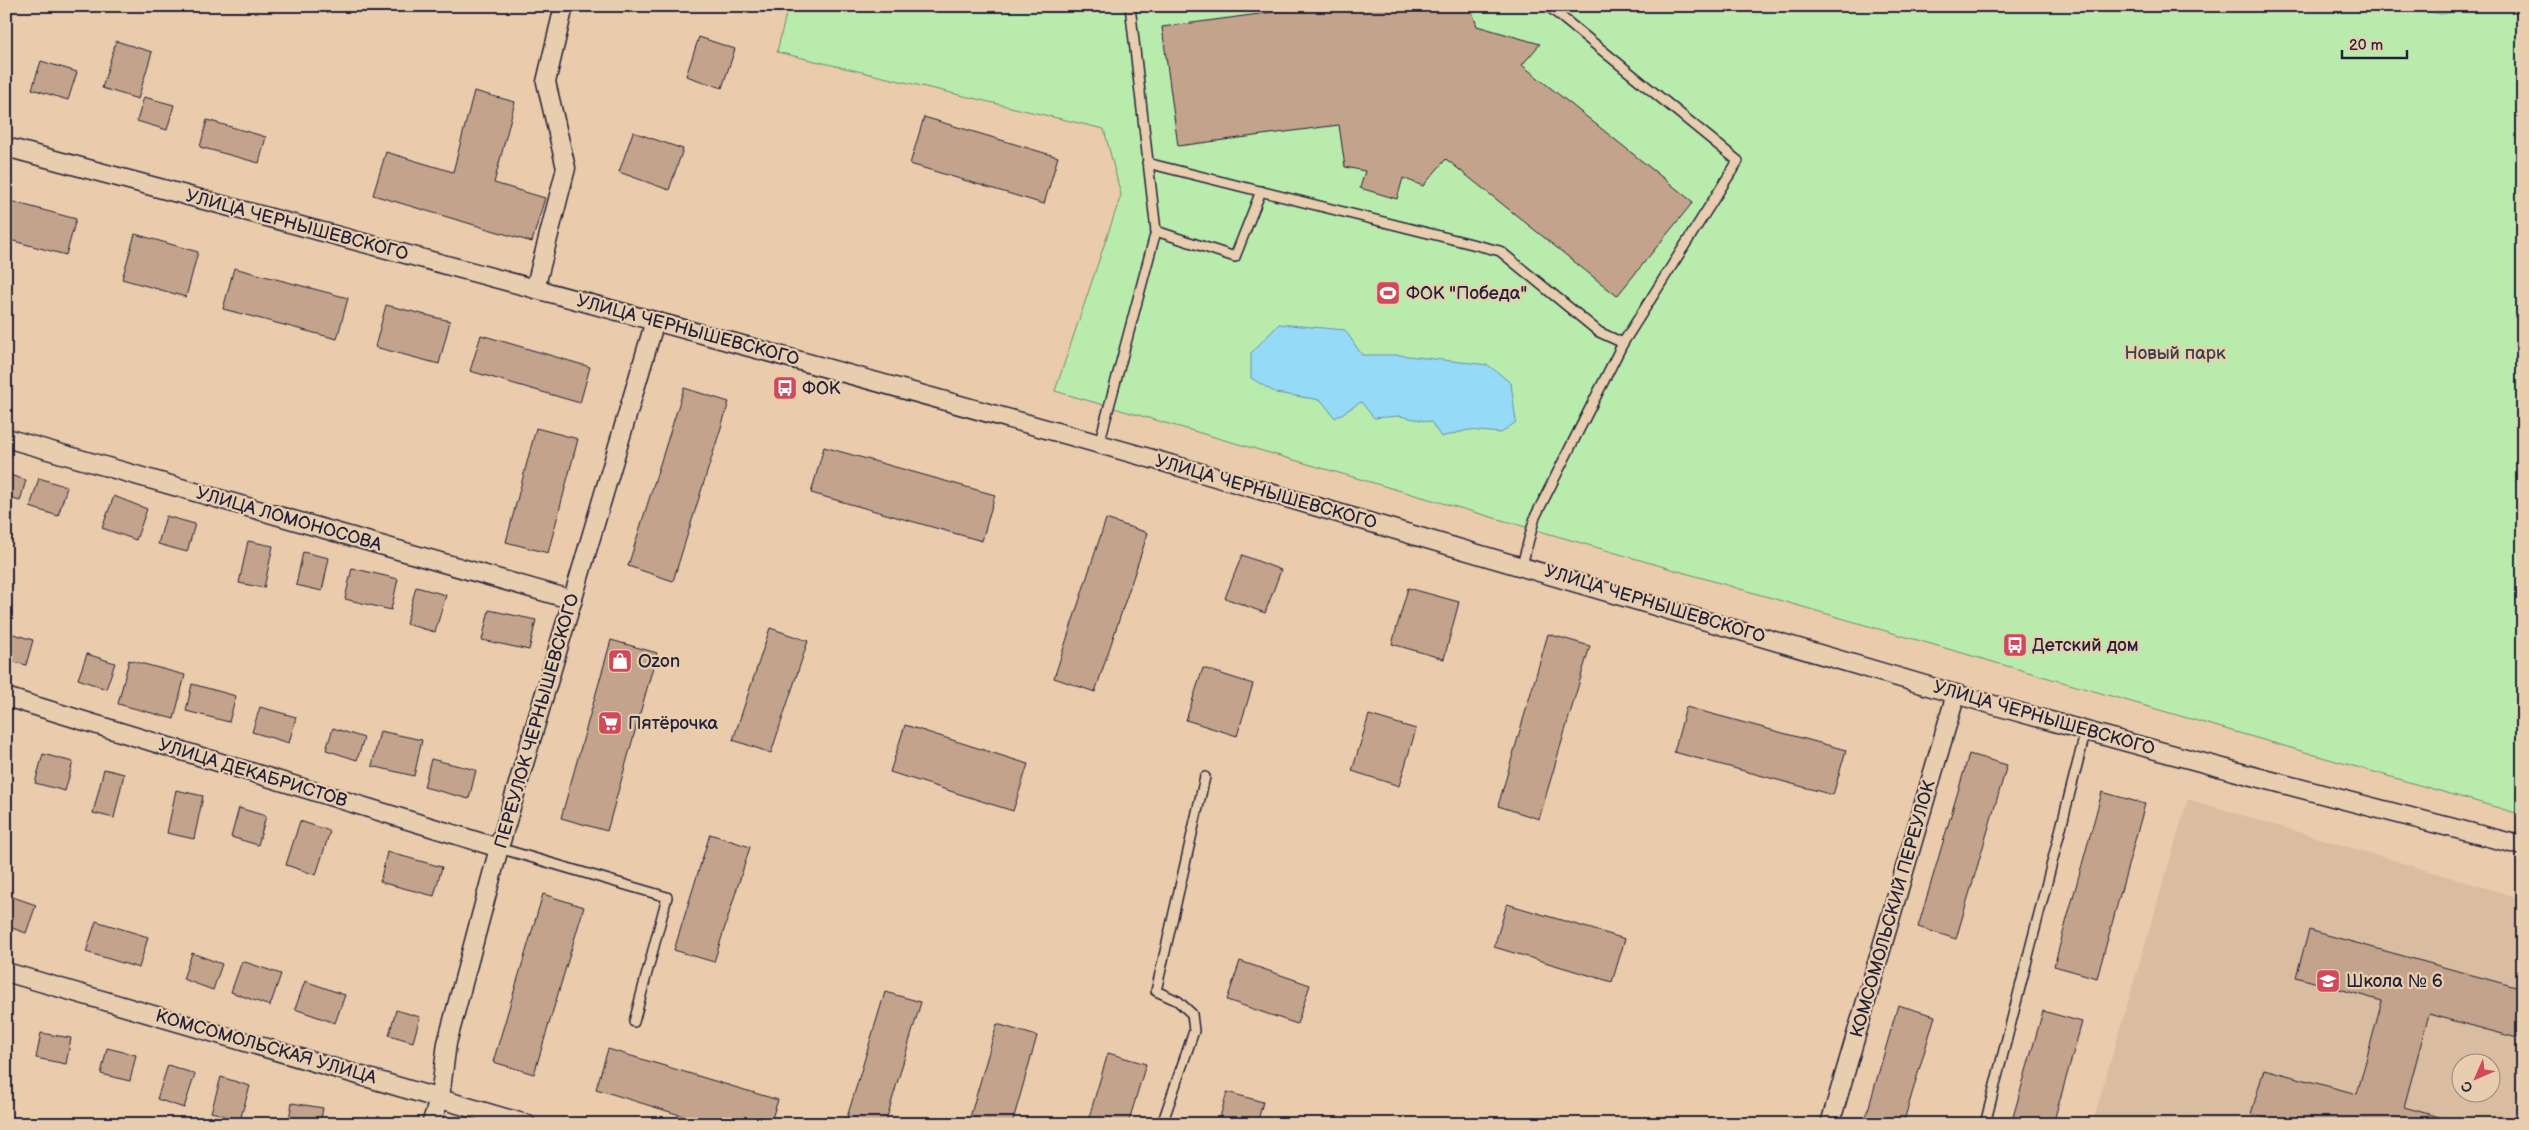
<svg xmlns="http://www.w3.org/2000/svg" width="2529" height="1130" viewBox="0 0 2529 1130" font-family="'Balsamiq Sans',sans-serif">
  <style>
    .built { fill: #dabda0; fill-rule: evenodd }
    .green { fill: #b9ecac; stroke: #6e8774 }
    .water { fill: #95dbf7; stroke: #6791ac }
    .building { fill: #c3a38b; stroke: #22223b }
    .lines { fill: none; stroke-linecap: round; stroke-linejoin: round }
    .lane-casing { stroke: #22223b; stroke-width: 12 }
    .street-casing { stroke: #22223b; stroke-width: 21 }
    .lane { stroke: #e8cdaf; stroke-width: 9 }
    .street { stroke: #e8cdaf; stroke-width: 18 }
    .labels { text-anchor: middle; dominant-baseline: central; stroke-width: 4.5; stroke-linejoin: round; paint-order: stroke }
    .street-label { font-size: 18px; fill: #22223b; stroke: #e8cdaf }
    .poi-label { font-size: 18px; fill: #22223b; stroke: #e8cdaf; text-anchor: start }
    .park-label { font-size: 18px; fill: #39404c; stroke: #e8cdaf }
  </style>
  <rect width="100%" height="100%" fill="#eaccac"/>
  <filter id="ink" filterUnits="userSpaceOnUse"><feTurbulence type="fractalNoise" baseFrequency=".02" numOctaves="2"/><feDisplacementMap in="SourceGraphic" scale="10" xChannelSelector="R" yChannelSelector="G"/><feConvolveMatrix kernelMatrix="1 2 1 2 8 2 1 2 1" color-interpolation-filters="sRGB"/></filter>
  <g filter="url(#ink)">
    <path class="built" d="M2188,799l335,100v225h-431zM2462,1062h30v30h-30z"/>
    <polygon class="green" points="788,6 2523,6 2523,815 1055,391 1121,195 1104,129 777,52"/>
    <g class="water">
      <polygon points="2414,6 2486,6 2441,14 2417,9"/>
      <polygon points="1279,324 1345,330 1362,355 1399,355 1488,365 1511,383 1516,422 1501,433 1468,430 1441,437 1431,422 1399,416 1374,418 1361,402 1335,418 1321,400 1276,393 1251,378 1251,353"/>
    </g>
    <g class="building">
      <polygon points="1319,6 1468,6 1473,14 1477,26 1540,44 1522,65 1693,202 1617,296 1446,159 1423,186 1403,178 1397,199 1360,188 1365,171 1345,167 1339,125 1178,146 1162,27"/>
      <polygon points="699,37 735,49 722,88 686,76"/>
      <polygon points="116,41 152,52 138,99 102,88"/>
      <polygon points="41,61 77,72 68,100 32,89"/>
      <polygon points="474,91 515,102 494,183 545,198 532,242 373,195 386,152 453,172"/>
      <polygon points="144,97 174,105 167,130 137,121"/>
      <polygon points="924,117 1058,157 1044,204 910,164"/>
      <polygon points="207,120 266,137 259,163 200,147"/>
      <polygon points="633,132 683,149 669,190 619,172"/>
      <polygon points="6,200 76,219 66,255 6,239"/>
      <polygon points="135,234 198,252 186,297 122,279"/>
      <polygon points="234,268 348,298 337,339 223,309"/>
      <polygon points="386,305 450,321 439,364 375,347"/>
      <polygon points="481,335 590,367 580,403 470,371"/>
      <polygon points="684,388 729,402 673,581 628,566"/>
      <polygon points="536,428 578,439 548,553 506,542"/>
      <polygon points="824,447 995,495 982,541 811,493"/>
      <polygon points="6,474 26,480 20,501 6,497"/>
      <polygon points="39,478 67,487 58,516 30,507"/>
      <polygon points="114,496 147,509 136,540 102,528"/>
      <polygon points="166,516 195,524 187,552 158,544"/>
      <polygon points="1106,519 1148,533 1095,692 1054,678"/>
      <polygon points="248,541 273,546 264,588 239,583"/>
      <polygon points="303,552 329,558 322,591 296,585"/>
      <polygon points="1242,555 1281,570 1265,613 1225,598"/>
      <polygon points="352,568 398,579 391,610 345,599"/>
      <polygon points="416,587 446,595 435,632 406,624"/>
      <polygon points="1408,588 1459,602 1444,659 1392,644"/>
      <polygon points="489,610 536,620 529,650 482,640"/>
      <polygon points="770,628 808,641 771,753 733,740"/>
      <polygon points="7,632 33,640 26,665 6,660"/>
      <polygon points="1548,634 1590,646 1539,819 1498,806"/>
      <polygon points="611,640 657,653 607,831 561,818"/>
      <polygon points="87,654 115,663 106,689 78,679"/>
      <polygon points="129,660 185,675 174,719 118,704"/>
      <polygon points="1203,668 1253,684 1237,736 1186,720"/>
      <polygon points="192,684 236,696 229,722 186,711"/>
      <polygon points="260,707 296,717 289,743 252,732"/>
      <polygon points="1686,707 1846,750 1833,795 1674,752"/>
      <polygon points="1369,715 1416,729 1399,786 1352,771"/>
      <polygon points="905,725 1028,764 1013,811 890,772"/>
      <polygon points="333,728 364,738 357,760 326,750"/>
      <polygon points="380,731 422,740 414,776 372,766"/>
      <polygon points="43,754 73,762 65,791 35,783"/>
      <polygon points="1969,754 2007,765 1956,939 1918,927"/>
      <polygon points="431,759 476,770 469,799 424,787"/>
      <polygon points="104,769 124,774 114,818 93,813"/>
      <polygon points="176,790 203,796 194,839 167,833"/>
      <polygon points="2102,792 2145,804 2097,978 2054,966"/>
      <polygon points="239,808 266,816 258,845 231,837"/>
      <polygon points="300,821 330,831 316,875 286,865"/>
      <polygon points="710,834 750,847 714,962 674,950"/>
      <polygon points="387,852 442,867 434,896 380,882"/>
      <polygon points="543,894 584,907 534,1074 493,1062"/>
      <polygon points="7,895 36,905 26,933 6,926"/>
      <polygon points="1507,904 1625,939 1612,982 1494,947"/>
      <polygon points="96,921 148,937 139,968 86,952"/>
      <polygon points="2309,930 2523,989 2523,1017 2517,1038 2429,1014 2404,1107 2464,1124 2288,1124 2251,1114 2264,1069 2357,1094 2382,1001 2296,977"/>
      <polygon points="192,953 222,964 213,990 183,979"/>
      <polygon points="242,961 281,974 270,1006 231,992"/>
      <polygon points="1240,961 1310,985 1297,1024 1227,1000"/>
      <polygon points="305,981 345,995 335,1023 295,1009"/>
      <polygon points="885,992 921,1002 885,1124 845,1124"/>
      <polygon points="1898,1005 1935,1016 1903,1124 1864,1124"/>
      <polygon points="396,1010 420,1017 413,1042 389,1035"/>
      <polygon points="2043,1011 2082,1022 2053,1124 2011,1124"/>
      <polygon points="997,1024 1037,1036 1012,1124 968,1124"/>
      <polygon points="41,1033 71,1038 66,1064 36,1058"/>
      <polygon points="107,1048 136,1055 130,1081 101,1074"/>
      <polygon points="608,1049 778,1100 770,1124 709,1124 596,1089"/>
      <polygon points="1108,1053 1146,1064 1128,1124 1087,1124"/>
      <polygon points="168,1065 195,1074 184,1108 157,1099"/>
      <polygon points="221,1077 250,1086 240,1120 211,1112"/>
      <polygon points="1227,1092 1263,1102 1257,1124 1218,1124"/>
      <polygon points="292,1103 323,1108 320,1124 288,1124"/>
    </g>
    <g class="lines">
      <defs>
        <g id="lane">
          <polyline points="1147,163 1500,251 1599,332 1623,343"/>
          <polyline points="1156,231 1235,257 1261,191"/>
          <polyline points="1099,444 1156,231 1130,6"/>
          <polyline points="1522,565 1535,517 1623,343 1738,161 1548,6"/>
          <polyline points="499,848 667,897 634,1022"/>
          <polyline points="1162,1124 1194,1031 1192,1014 1178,1001 1156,991 1205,777"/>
          <polyline points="1985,1124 2086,730"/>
        </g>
        <g id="street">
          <path d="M6,147c406,109 812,216 1216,332 244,70 487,143 730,214 189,55 380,104 571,153"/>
          <polyline points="535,289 566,168 546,82 564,6"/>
          <polyline points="6,438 573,600"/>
          <polyline points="6,697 499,848"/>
          <polyline points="6,972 526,1124"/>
          <polyline points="431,1124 440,1097 447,1043 499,848 655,321"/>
          <polyline points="1830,1124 1956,694"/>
        </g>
      </defs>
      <use href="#lane" class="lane-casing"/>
      <use href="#street" class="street-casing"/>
      <use href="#lane" class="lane"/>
      <use href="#street" class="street"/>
    </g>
  </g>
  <defs>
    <symbol id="stadium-square" viewBox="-11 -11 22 22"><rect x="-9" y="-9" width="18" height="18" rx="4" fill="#d1495b" stroke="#e8cdaf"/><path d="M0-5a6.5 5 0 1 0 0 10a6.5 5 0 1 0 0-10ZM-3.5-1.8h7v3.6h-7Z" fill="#fff"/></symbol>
    <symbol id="bus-square" viewBox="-11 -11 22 22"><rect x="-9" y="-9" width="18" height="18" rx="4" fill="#d1495b" stroke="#e8cdaf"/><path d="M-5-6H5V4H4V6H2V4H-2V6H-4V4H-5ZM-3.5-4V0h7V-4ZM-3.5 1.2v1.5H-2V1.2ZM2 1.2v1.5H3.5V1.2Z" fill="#fff"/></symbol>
    <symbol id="shop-square" viewBox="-11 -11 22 22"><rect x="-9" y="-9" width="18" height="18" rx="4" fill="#d1495b" stroke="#e8cdaf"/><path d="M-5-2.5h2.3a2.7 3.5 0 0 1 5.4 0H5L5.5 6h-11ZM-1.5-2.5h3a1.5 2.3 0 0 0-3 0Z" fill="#fff"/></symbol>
    <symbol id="supermarket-square" viewBox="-11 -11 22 22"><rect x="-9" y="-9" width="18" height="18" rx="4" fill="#d1495b" stroke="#e8cdaf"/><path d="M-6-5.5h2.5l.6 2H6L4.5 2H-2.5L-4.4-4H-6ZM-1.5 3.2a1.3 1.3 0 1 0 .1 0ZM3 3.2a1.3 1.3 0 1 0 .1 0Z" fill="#fff"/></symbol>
    <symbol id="school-square" viewBox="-11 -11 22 22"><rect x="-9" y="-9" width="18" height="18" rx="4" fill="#d1495b" stroke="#e8cdaf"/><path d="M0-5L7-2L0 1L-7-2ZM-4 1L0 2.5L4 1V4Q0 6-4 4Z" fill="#fff"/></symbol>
  </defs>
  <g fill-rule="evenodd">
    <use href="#stadium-square" x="1374" y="279" width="28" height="28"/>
    <use href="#bus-square" x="771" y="374" width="28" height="28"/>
    <use href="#bus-square" x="2001" y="631" width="28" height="28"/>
    <use href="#shop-square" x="606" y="647" width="28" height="28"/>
    <use href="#supermarket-square" x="596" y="709" width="28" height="28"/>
    <use href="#school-square" x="2314" y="967" width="28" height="28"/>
  </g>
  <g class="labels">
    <g class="street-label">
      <text transform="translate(297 225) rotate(15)">УЛИЦА ЧЕРНЫШЕВСКОГО</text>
      <text transform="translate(688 330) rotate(15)">УЛИЦА ЧЕРНЫШЕВСКОГО</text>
      <text transform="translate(1266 492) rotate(16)">УЛИЦА ЧЕРНЫШЕВСКОГО</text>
      <text transform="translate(289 519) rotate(16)">УЛИЦА ЛОМОНОСОВА</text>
      <text transform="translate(1655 604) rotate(17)">УЛИЦА ЧЕРНЫШЕВСКОГО</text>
      <text transform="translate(2044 718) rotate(16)">УЛИЦА ЧЕРНЫШЕВСКОГО</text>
      <text transform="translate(537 721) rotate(-74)">ПЕРЕУЛОК ЧЕРНЫШЕВСКОГО</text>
      <text transform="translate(253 773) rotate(17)">УЛИЦА ДЕКАБРИСТОВ</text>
      <text transform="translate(1893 909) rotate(-74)">КОМСОМОЛЬСКИЙ ПЕРЕУЛОК</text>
      <text transform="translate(266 1047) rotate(16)">КОМСОМОЛЬСКАЯ УЛИЦА</text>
    </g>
    <g class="poi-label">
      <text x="1406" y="293">ФОК "Победа"</text>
      <text x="802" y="388">ФОК</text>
      <text x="2032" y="645">Детский дом</text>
      <text x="638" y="661">Ozon</text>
      <text x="628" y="723">Пятёрочка</text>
      <text x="2346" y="981">Школа № 6</text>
    </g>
    <g class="park-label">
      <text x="2175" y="353">Новый парк</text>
    </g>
  </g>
  <rect width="2529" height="1130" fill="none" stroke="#e8cdaf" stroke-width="25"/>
  <rect x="12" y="12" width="2504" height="1105" fill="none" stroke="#22223b" stroke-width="2" filter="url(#ink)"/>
  <g transform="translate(2476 1078) rotate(225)"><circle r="24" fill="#e8cdaf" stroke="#998981"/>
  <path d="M0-4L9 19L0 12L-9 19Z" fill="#d1495b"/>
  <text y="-8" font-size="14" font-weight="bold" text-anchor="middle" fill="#22223b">С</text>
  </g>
  <path d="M2342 50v8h65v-8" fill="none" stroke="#22223b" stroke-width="2.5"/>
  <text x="2349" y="50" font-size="15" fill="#22223b" stroke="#e8cdaf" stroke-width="4" paint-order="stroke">20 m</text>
</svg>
